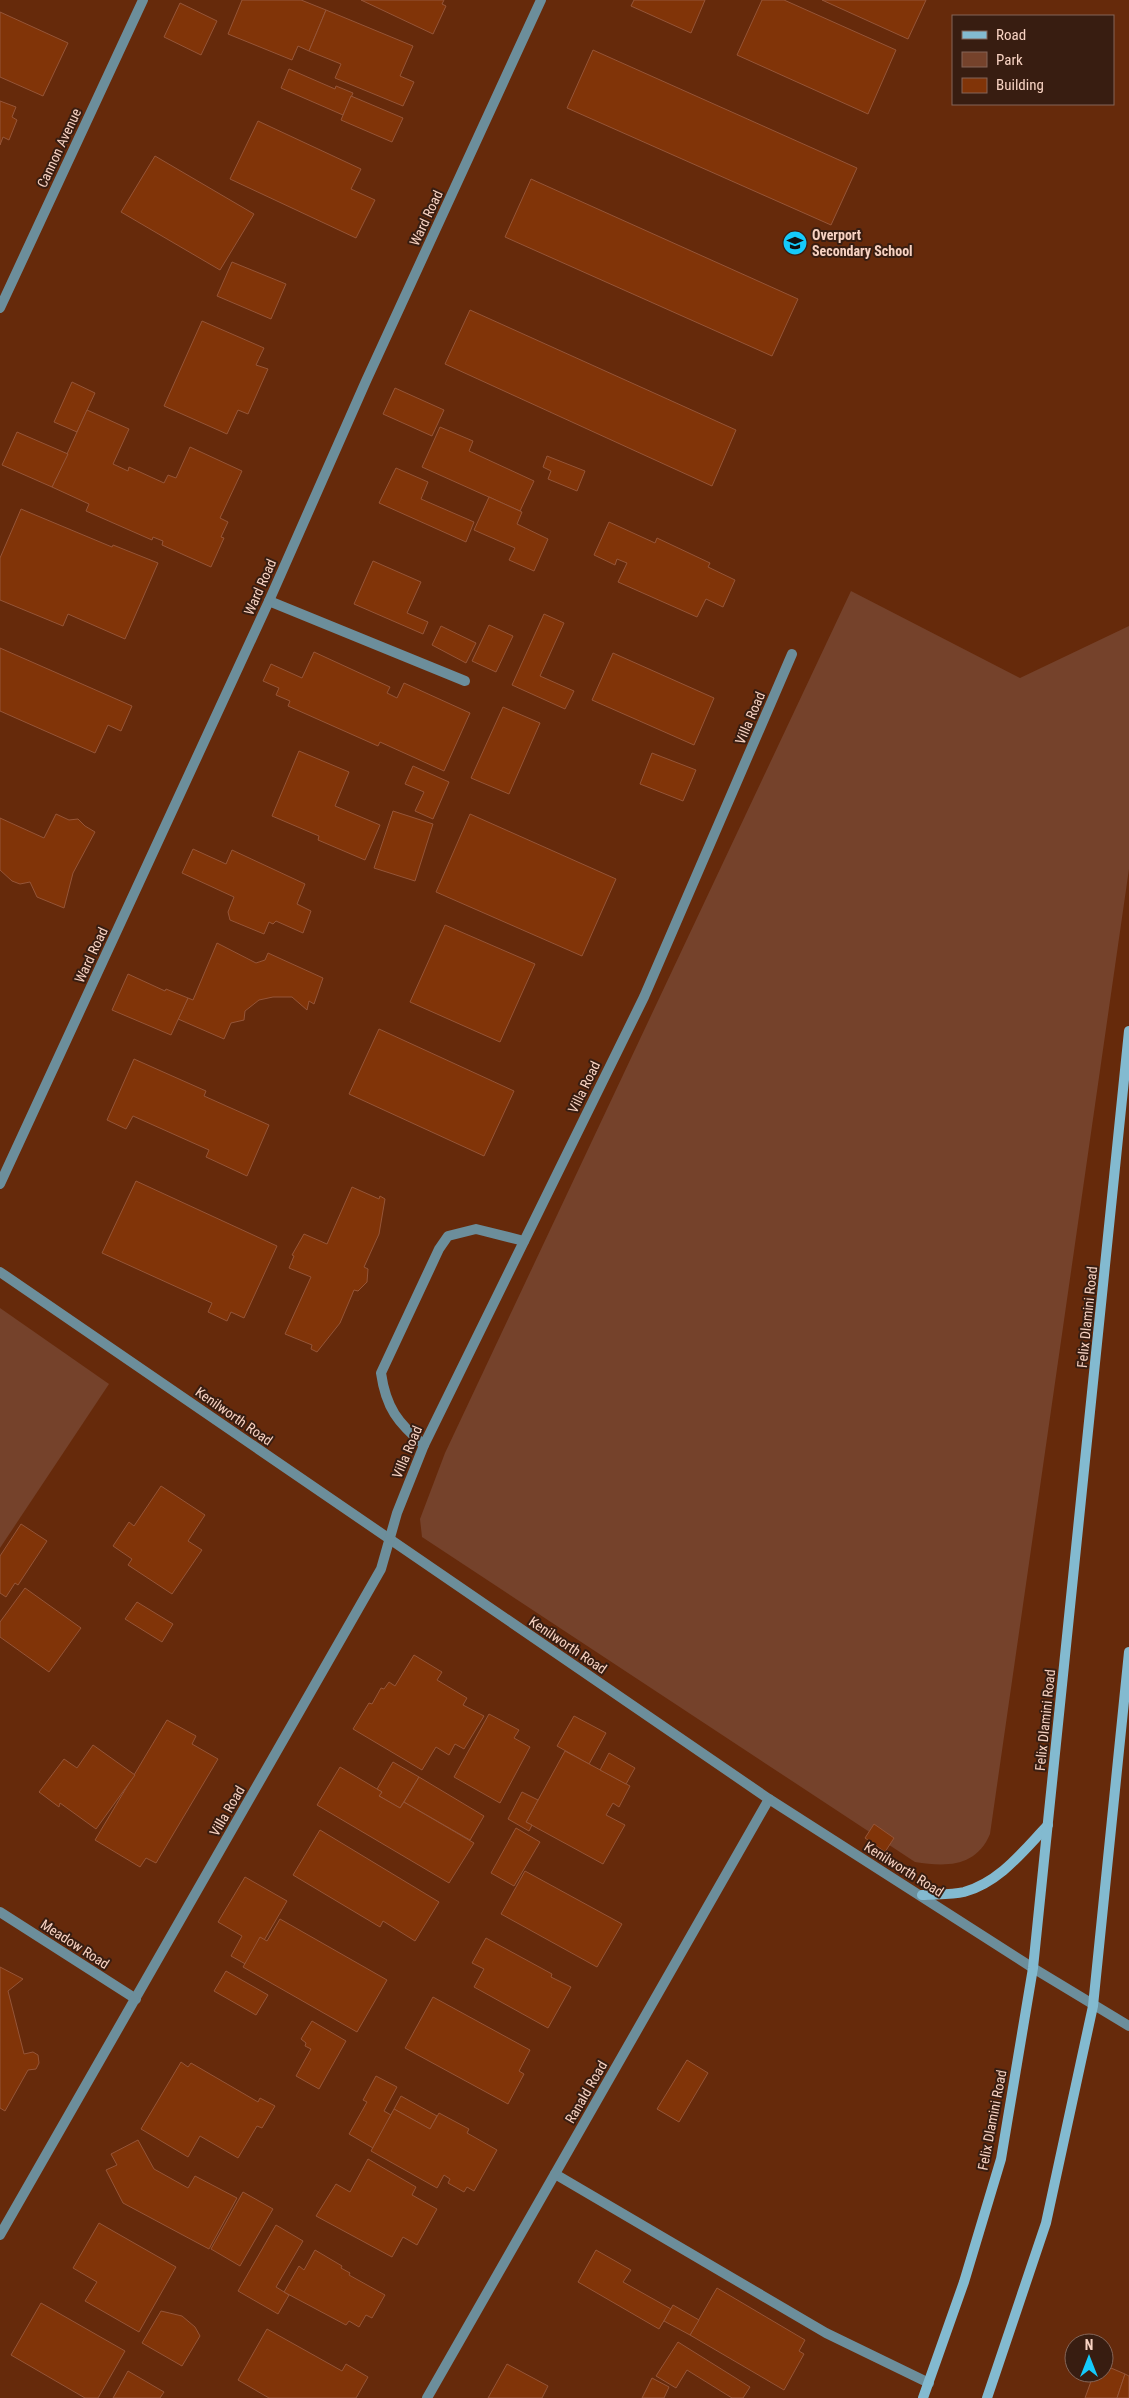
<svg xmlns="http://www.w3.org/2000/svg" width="1129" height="2398" viewBox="0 0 1129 2398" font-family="'Roboto Condensed',sans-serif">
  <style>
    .green { fill: #75422b }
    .building { fill: #813408; stroke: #955538 }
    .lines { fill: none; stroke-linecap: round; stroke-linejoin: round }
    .service { stroke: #6c8e9b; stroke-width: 10 }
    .minor { stroke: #6c8e9b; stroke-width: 10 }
    .secondary { stroke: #83bad0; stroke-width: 10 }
    .labels { text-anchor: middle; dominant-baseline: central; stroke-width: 4; stroke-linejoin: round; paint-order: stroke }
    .street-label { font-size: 14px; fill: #f7d2c2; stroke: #381d11 }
    .poi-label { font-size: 14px; font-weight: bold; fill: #f7d2c2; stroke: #381d11; text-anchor: start }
  </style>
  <rect width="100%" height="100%" fill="#662a0b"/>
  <g class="green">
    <path d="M851,591l169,87 109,-52v243l-139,965c-14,33 -43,33 -75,28l-493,-325 -2,-18 25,-66z"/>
    <polygon points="0,1308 109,1384 0,1548"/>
  </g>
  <g class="building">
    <polygon points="242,0 301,0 326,10 309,51 298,46 292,60 228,34"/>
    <polygon points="361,0 444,0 442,4 446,6 433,34"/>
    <polygon points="634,0 705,0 691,33 631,6"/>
    <polygon points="762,0 784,0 896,50 868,114 737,55"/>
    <polygon points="822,0 926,0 908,39"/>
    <polygon points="180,3 217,21 201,55 164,37"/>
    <polygon points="326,10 413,46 400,76 414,82 403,106 335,78 341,64 309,51"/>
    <polygon points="0,12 68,43 43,96 0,77"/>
    <polygon points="593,50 857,168 831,225 567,108"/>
    <polygon points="289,69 335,89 336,86 353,93 343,115 281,88"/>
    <polygon points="351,96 403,118 392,142 341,120"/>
    <polygon points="0,101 16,107 12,117 17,120 9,140 3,137 0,145"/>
    <polygon points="258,121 361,169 351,189 375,200 356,238 230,179"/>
    <polygon points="155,156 254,214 220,270 121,212"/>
    <polygon points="531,179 798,299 772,356 505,237"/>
    <polygon points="232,262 286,284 271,319 217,296"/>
    <polygon points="470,310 736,430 712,486 445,364"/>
    <polygon points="202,321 264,348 256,365 268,369 248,414 238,410 227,434 164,406"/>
    <polygon points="72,382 95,393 77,432 54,422"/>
    <polygon points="395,388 444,410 432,436 383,414"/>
    <polygon points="87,410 129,429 113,464 128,471 129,467 164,483 168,475 176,478 190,447 242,471 220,518 228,522 221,537 224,538 211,567 162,545 163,541 153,537 152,540 86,511 89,504 52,487"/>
    <polygon points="440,427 473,441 469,451 534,481 520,511 422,467"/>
    <polygon points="17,432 68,454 52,487 2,465"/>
    <polygon points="547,456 585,471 577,491 548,479 551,471 543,467"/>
    <polygon points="396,468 428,482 421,499 474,522 466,542 379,503"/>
    <polygon points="489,497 522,512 517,524 548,539 534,571 509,560 515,548 474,530"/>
    <polygon points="21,509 112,547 113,545 158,563 125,639 68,614 63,626 0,600 0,558"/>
    <polygon points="609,522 655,543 657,538 710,563 708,567 735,580 723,607 706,599 697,617 618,582 627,563 617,559 615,565 594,555"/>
    <polygon points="373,561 421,582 407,613 428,622 423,634 354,604"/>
    <polygon points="544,614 564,623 540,676 574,691 565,709 512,685"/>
    <polygon points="489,625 513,636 496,672 472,661"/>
    <polygon points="441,626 476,643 466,663 432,645"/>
    <polygon points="0,648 132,706 121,731 108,725 95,753 0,711"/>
    <polygon points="314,652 390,687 387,693 397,698 404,683 470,713 444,771 380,742 378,746 288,706 290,701 276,695 279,688 263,681 271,664 302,678"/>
    <polygon points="613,653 714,698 694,745 592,700"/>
    <polygon points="503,707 540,723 509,794 471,778"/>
    <polygon points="299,751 349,772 335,806 380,825 365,860 318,840 319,836 272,816"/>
    <polygon points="652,753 696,770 683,801 640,784"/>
    <polygon points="413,766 449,782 433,819 415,811 424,792 405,784"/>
    <polygon points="393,811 433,824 415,881 374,868"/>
    <polygon points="56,814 69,820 78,819 85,826 95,832 73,873 64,908 37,897 30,882 20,884 12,881 0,870 0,818 44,838"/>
    <polygon points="470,814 616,879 582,956 436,892"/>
    <polygon points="193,849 226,864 232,850 305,884 297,904 311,911 303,933 276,921 273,924 269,922 264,934 230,920 228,912 234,897 182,873"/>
    <polygon points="445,925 535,964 500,1042 410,1002"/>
    <polygon points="217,943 256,963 265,960 268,953 323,978 314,1004 309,1001 307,1010 292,997 273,997 259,1000 245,1011 244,1020 231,1023 224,1039 178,1019 188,998 193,1000"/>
    <polygon points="128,974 165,991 166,989 188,998 171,1035 112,1010"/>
    <polygon points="379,1029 514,1091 484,1156 349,1094"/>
    <polygon points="134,1059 206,1091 204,1096 269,1125 247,1176 206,1157 209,1150 133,1116 126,1129 107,1120"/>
    <polygon points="136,1181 277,1246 244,1318 231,1312 227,1321 208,1312 212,1303 102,1253"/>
    <polygon points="352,1187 379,1199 380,1196 385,1199 379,1234 364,1267 368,1269 367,1282 358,1291 354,1290 340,1323 317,1352 311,1349 312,1345 285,1334 311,1277 289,1268 294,1256 292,1255 304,1234 327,1244"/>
    <polygon points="161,1486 205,1515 188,1541 202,1550 172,1594 128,1565 132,1559 113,1546 129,1522 134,1526"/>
    <polygon points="21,1524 47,1541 18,1585 15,1583 6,1597 0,1593 0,1556"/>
    <polygon points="25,1588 81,1628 49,1672 0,1637 0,1622"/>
    <polygon points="137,1602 173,1624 162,1642 125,1619"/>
    <polygon points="414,1655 442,1672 437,1680 467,1698 463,1705 484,1716 464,1749 455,1744 449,1755 436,1747 422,1770 353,1729 369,1703 372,1704 381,1688 384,1689 389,1682 395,1686"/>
    <polygon points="489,1714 519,1730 514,1738 530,1747 500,1803 454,1777"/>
    <polygon points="574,1716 606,1733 589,1764 557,1746"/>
    <polygon points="167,1720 196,1736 192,1744 218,1759 156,1863 146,1858 140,1867 95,1840"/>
    <polygon points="93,1745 135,1775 96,1829 60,1803 59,1807 39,1792 64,1759 77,1768"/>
    <polygon points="565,1751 630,1786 619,1807 613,1803 606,1815 625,1825 603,1864 526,1822"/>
    <polygon points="609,1753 635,1768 626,1784 600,1770"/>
    <polygon points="393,1762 419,1777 400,1808 379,1796 382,1792 377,1789"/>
    <polygon points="340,1767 382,1792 379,1796 400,1808 404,1802 474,1843 449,1883 317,1805"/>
    <polygon points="419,1777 484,1816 470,1840 404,1802"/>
    <polygon points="522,1792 538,1800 526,1822 532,1825 529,1831 508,1819"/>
    <polygon points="874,1824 894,1838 885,1852 865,1838"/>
    <polygon points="516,1828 540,1842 514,1886 491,1873"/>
    <polygon points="320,1830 439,1902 415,1941 383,1921 380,1927 293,1875"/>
    <polygon points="525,1871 622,1924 597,1967 501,1914"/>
    <polygon points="245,1877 287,1901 249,1966 231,1956 242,1936 218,1922"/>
    <polygon points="280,1919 387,1980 357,2032 243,1967 260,1937 267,1941"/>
    <polygon points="486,1938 552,1974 551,1977 571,1987 548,2028 474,1987 484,1969 472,1963"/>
    <polygon points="0,1967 23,1979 8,1991 24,2054 33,2052 38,2055 39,2063 36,2069 28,2070 5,2111 0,2108"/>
    <polygon points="226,1971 268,1995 256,2015 214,1991"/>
    <polygon points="433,1997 530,2050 519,2071 524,2074 508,2104 405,2048"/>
    <polygon points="312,2021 346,2041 319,2089 296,2076 311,2049 305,2046 306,2043 301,2039"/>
    <polygon points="687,2060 708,2073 679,2122 657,2109"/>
    <polygon points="181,2062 188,2067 191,2063 258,2102 260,2098 275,2106 262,2128 257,2126 238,2158 200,2136 188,2157 141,2129"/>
    <polygon points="376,2076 397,2087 384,2111 391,2115 373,2148 349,2134 367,2102 363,2100"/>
    <polygon points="401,2096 437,2116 430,2129 394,2109"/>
    <polygon points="394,2109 430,2129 439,2113 469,2129 467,2133 497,2150 474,2191 467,2187 464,2192 448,2183 450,2179 444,2175 437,2188 371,2151"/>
    <polygon points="138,2140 154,2169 188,2188 195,2176 237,2198 209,2249 123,2203 106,2170 117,2165 111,2154"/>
    <polygon points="368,2159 416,2187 412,2195 437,2209 417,2245 403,2237 392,2257 316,2216 336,2184 350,2192"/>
    <polygon points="243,2192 273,2209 240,2266 211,2249"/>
    <polygon points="99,2223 176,2267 139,2332 85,2301 97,2282 73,2268"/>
    <polygon points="276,2225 303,2241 276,2287 289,2295 278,2314 238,2291"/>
    <polygon points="315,2250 342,2266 341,2268 350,2273 349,2275 385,2295 372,2318 366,2315 359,2327 349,2321 346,2325 284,2292 299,2266 304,2270"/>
    <polygon points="596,2250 631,2270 623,2282 671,2309 659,2329 578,2282"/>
    <polygon points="717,2288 805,2340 799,2351 804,2354 784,2390 690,2335"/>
    <polygon points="41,2303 125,2351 98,2398 85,2398 11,2355"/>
    <polygon points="673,2305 699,2320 690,2335 664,2321"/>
    <polygon points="161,2311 182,2316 195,2327 200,2336 182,2366 142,2343"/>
    <polygon points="267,2329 342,2371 346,2364 368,2377 356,2398 269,2398 238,2380"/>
    <polygon points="678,2342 750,2387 743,2398 732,2398 687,2370 676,2388 656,2376"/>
    <polygon points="507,2364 548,2386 542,2398 488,2398"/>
    <polygon points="1104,2365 1125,2374 1117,2398 1085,2398 1094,2373 1104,2373"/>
    <polygon points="128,2371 164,2392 160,2398 113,2398"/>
    <polygon points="1125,2374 1129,2376 1129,2398 1117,2398"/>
    <polygon points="652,2378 669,2387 664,2398 642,2398"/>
  </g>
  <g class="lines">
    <path class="service" d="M424,1445c-26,-22 -38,-37 -43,-72l58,-124 9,-13 28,-7 48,12"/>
    <g class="minor">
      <polyline points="0,308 143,0"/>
      <polyline points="269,601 465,681"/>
      <polyline points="0,1184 269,601 366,381 541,0"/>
      <polyline points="0,1272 769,1799 1033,1968 1129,2026"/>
      <polyline points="0,1912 136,1999"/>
      <polyline points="555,2174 826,2333 929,2383"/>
      <polyline points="0,2235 381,1569 397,1513 424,1445 644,997 792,654"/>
      <polyline points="427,2398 769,1799"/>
    </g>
    <g class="secondary">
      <path d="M922,1895c13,-1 29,0 42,-3 36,-10 59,-41 84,-67"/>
      <polyline points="923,2398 964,2282 1001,2159 1033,1968 1129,1031"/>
      <polyline points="987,2398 1046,2223 1093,2006 1129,1652"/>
    </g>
  </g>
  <defs>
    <symbol id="school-disc" viewBox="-11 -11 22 22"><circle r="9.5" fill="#15cafb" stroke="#381d11"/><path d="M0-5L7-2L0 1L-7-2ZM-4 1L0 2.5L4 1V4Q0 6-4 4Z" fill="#111"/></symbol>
  </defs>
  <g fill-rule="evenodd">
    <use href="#school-disc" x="781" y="229" width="28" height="28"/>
  </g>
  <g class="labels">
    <g class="street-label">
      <text transform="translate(59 148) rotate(-65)">Cannon Avenue</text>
      <text transform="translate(426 218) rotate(-65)">Ward Road</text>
      <text transform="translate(260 587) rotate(-66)">Ward Road</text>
      <text transform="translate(750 718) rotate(-67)">Villa Road</text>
      <text transform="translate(91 955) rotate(-65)">Ward Road</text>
      <text transform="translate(584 1087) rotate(-64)">Villa Road</text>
      <text transform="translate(1087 1317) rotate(-84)">Felix Dlamini Road</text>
      <text transform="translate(234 1416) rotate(35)">Kenilworth Road</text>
      <text transform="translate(407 1452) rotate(-67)">Villa Road</text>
      <text transform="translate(568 1645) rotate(34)">Kenilworth Road</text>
      <text transform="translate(1045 1720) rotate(-84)">Felix Dlamini Road</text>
      <text transform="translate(227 1811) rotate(-60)">Villa Road</text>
      <text transform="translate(904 1869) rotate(32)">Kenilworth Road</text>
      <text transform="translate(75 1944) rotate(33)">Meadow Road</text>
      <text transform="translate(586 2092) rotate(-60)">Ranald Road</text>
      <text transform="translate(992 2120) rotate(-79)">Felix Dlamini Road</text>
    </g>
    <g class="poi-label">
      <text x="812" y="235">Overport<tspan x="812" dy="16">Secondary School</tspan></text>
    </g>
  </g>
  <rect x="952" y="15" width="162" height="90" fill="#381d11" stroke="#846558"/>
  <rect x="962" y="31" width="25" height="8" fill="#83bad0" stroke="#846558"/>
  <text x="996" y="40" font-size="15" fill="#f7d2c2">Road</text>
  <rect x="962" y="52" width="25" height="15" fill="#75422b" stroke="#846558"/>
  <text x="996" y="65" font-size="15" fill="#f7d2c2">Park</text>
  <rect x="962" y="78" width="25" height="15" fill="#813408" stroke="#846558"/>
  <text x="996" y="90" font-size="15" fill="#f7d2c2">Building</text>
  <g transform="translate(1089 2358)"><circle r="24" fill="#381d11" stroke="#846558"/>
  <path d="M0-4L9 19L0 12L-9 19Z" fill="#15cafb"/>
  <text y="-8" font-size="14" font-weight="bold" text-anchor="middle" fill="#f7d2c2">N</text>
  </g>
</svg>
